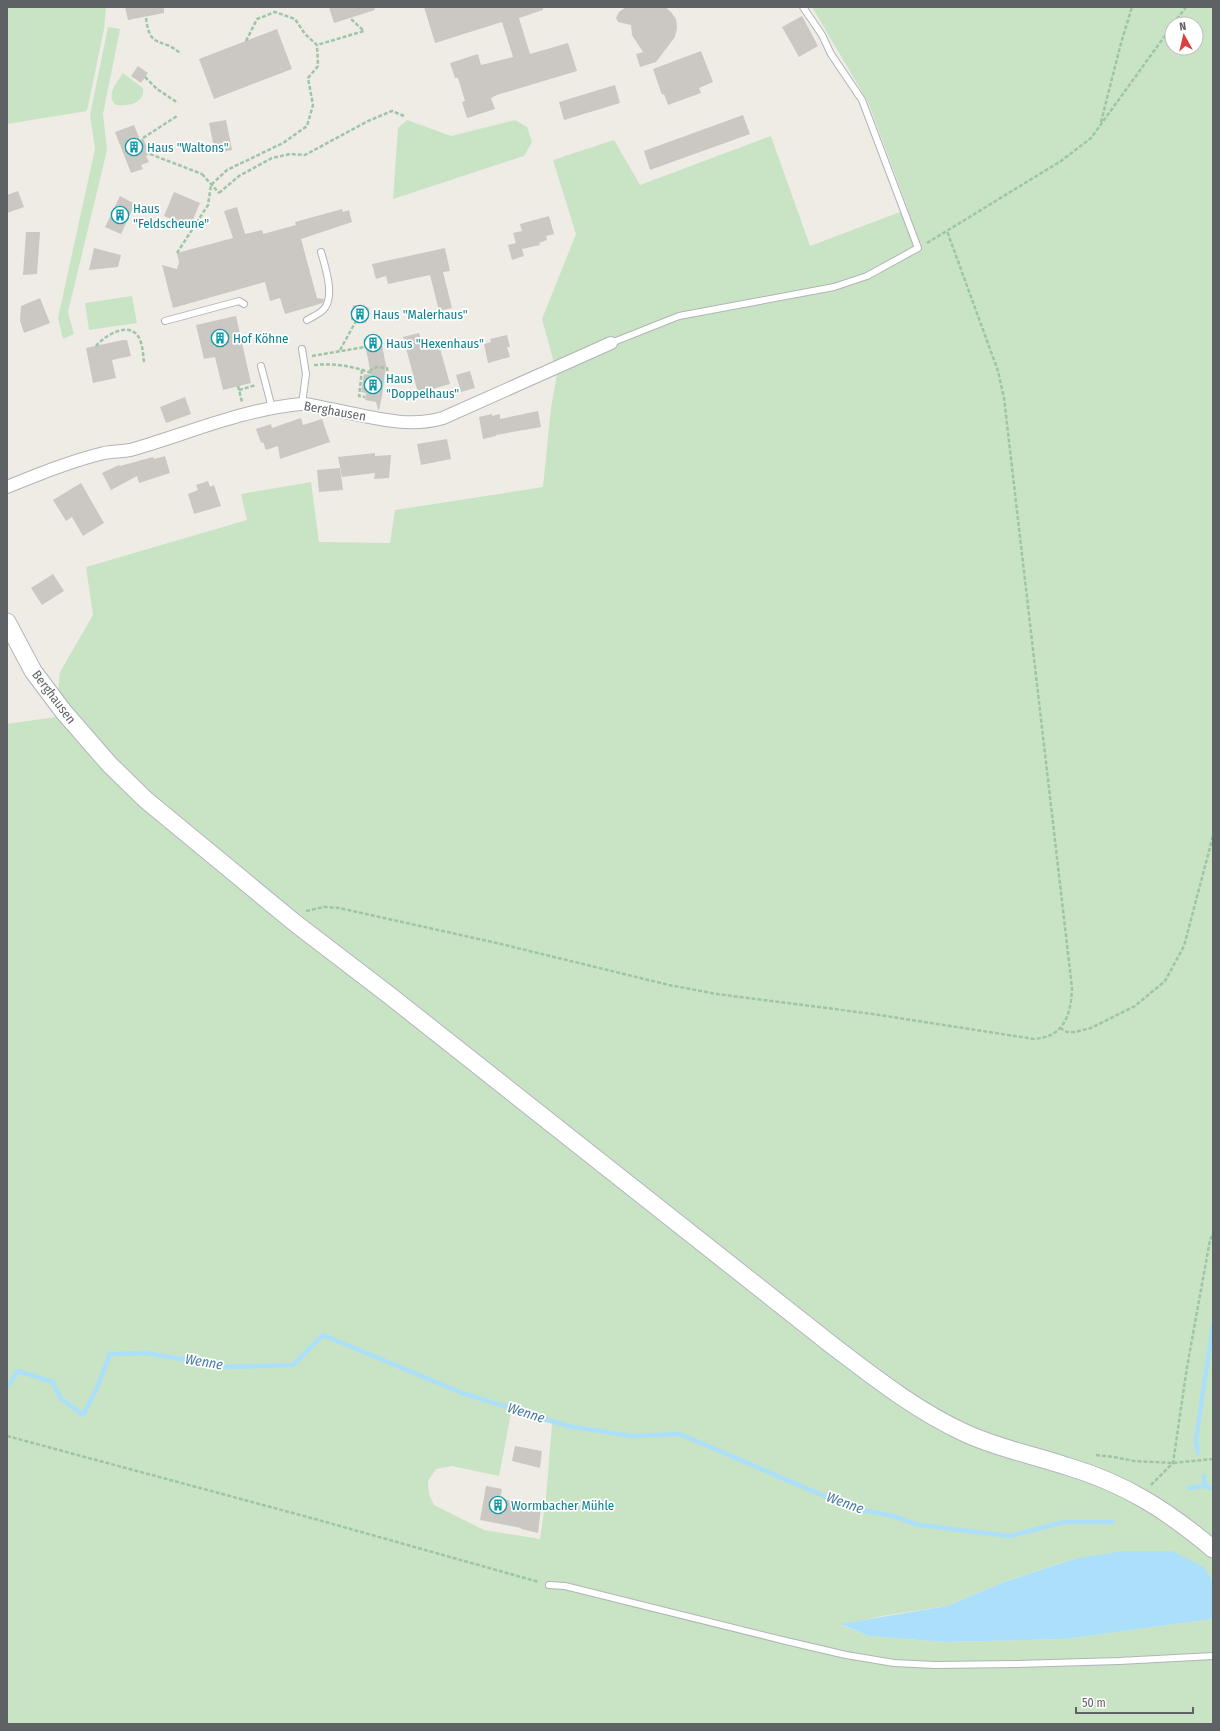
<svg xmlns="http://www.w3.org/2000/svg" width="1220" height="1731" viewBox="0 0 1220 1731" font-family="'Fira Sans Condensed',sans-serif">
  <style>
    .green { fill: #c8e4c5; fill-rule: evenodd }
    .water { fill: #acdff9 }
    .lines { fill: none; stroke-linecap: round; stroke-linejoin: round }
    .stream { stroke: #acdff9; stroke-width: 4.5 }
    .building { fill: #cbc7c3 }
    .lane-casing { stroke: #b1b4b7; stroke-width: 8 }
    .street-casing { stroke: #b1b4b7; stroke-width: 14 }
    .secondary-casing { stroke: #b2b6ba; stroke-width: 19 }
    .path { stroke: #9ec5a6; stroke-width: 2.5; stroke-dasharray: 4 2; stroke-linecap: butt }
    .lane { stroke: #fff; stroke-width: 6 }
    .street { stroke: #fff; stroke-width: 12 }
    .secondary { stroke: #fff; stroke-width: 17 }
    .path-bridge { stroke: #9ec5a6; stroke-width: 2.5; stroke-dasharray: 4 2; stroke-linecap: butt }
    .labels { text-anchor: middle; dominant-baseline: central; stroke-width: 3.5; stroke-linejoin: round; paint-order: stroke }
    .culture-label { font-size: 13px; fill: #0d838f; stroke: #fff; text-anchor: start }
    .street-label { font-size: 13px; fill: #5e6265; stroke: #fff }
    .water-label { font-size: 14px; font-style: italic; fill: #477ba2; stroke: #fff }
  </style>
  <rect width="100%" height="100%" fill="#efece6"/>
  <g class="green">
    <polygon points="7,7 106,7 104,29 87,111 7,124"/>
    <path d="M812,7h401v1574l-9,-14 -131,-8 -69,23 -57,24 -65,10 -41,9 27,11 77,6 120,-3 148,-20v105h-1206v-1000l49,-7 4,-45 33,-57 -7,-48 161,-47 -6,-26 70,-12 8,60 71,1 5,-33 148,-23 8,-79 6,-34 -15,-55 34,-85 -23,-74 61,-20 26,45 131,-49 39,110 98,-37 -40,-107zM1172,24h24v24h-24zM511,1413l41,11 -6,73 -6,42 -56,-9 -50,-25 -5,-11 -1,-13 8,-12 16,-3 47,10z"/>
    <polygon points="108,27 120,29 103,114 107,150 68,312 74,334 63,339 58,318 95,149 90,115"/>
    <path d="M123,73l20,15c2,16 -15,18 -27,17 -11,-9 1,-23 7,-32z"/>
    <polygon points="407,120 451,136 515,120 527,127 532,142 524,156 393,199 398,128"/>
    <polygon points="132,296 137,323 89,330 85,303"/>
  </g>
  <polygon class="water" points="1122,1551 1172,1551 1204,1567 1213,1581 1213,1619 1065,1639 945,1642 868,1636 840,1624 947,1606 1004,1582 1074,1559"/>
  <g class="lines">
    <g class="stream">
      <polyline points="7,1387 18,1371 53,1382 60,1398 83,1415 97,1388 110,1354 145,1353 229,1367 293,1365 323,1335 462,1393 568,1426 631,1436 680,1434 852,1508 893,1516 919,1525 1010,1536 1064,1522 1113,1522"/>
      <polyline points="1198,1453 1196,1439 1213,1325"/>
      <polyline points="1204,1476 1205,1486"/>
      <polyline points="1189,1488 1205,1486 1213,1489"/>
    </g>
  </g>
  <g class="building">
    <polygon points="125,7 164,7 164,13 128,20"/>
    <polygon points="329,7 374,7 375,10 334,23"/>
    <polygon points="424,7 543,7 543,10 519,18 530,54 568,43 577,71 497,95 491,98 495,109 467,118 462,102 465,101 458,78 455,78 450,63 478,54 481,65 513,57 502,22 435,43"/>
    <polygon points="626,7 665,7 671,12 676,19 677,28 675,37 656,62 640,67 636,54 643,52 632,35 631,25 618,22 616,18 619,12"/>
    <polygon points="802,16 818,46 799,57 782,27"/>
    <polygon points="277,29 292,69 214,99 199,59"/>
    <polygon points="701,51 713,82 699,88 701,93 668,105 664,94 662,95 653,69"/>
    <polygon points="138,66 148,73 141,83 131,76"/>
    <polygon points="615,85 620,103 564,120 559,102"/>
    <polygon points="743,115 750,134 650,170 644,151"/>
    <polygon points="226,120 232,150 215,153 209,123"/>
    <polygon points="134,125 140,140 143,138 150,154 146,156 149,162 141,165 143,169 131,173 115,132"/>
    <polygon points="18,191 24,207 7,213 7,195"/>
    <polygon points="174,192 200,203 190,227 164,216"/>
    <polygon points="120,196 135,204 121,234 105,227"/>
    <polygon points="237,207 245,234 262,230 263,234 296,225 295,222 342,209 343,212 349,210 352,222 301,239 317,298 324,299 323,303 285,314 280,298 270,301 265,282 173,308 162,265 177,269 179,262 177,253 233,238 224,211"/>
    <polygon points="549,216 554,234 546,236 547,240 539,243 540,245 522,249 524,256 512,260 508,245 516,243 513,233 522,231 520,224"/>
    <polygon points="26,232 40,232 37,274 23,275"/>
    <polygon points="94,248 121,255 118,267 89,270"/>
    <polygon points="445,248 450,271 443,272 452,308 439,311 430,275 388,284 386,276 376,279 372,264"/>
    <polygon points="40,298 50,323 24,333 20,321 21,306"/>
    <polygon points="353,305 369,308 366,323 351,320"/>
    <polygon points="236,316 251,383 223,390 215,357 204,359 196,325"/>
    <polygon points="419,333 424,350 439,345 450,384 418,393 403,337"/>
    <polygon points="507,335 510,347 507,347 510,357 488,363 484,344 491,342 490,339"/>
    <polygon points="380,336 386,365 382,396 379,410 378,410 376,402 365,400 366,393 361,392 364,374 371,375 364,339"/>
    <polygon points="123,340 127,340 131,356 112,360 116,378 93,383 86,348"/>
    <polygon points="470,371 475,388 461,392 456,375"/>
    <polygon points="185,397 191,414 166,423 160,407"/>
    <polygon points="538,411 541,427 496,435 496,436 483,439 479,417 492,414 492,416 500,414 500,419"/>
    <polygon points="301,418 303,425 322,419 330,442 280,459 278,446 266,450 263,442 261,443 256,429 271,424 272,428"/>
    <polygon points="447,439 451,459 421,465 417,444"/>
    <polygon points="375,453 375,456 391,455 389,478 374,479 375,473 342,477 338,457"/>
    <polygon points="165,456 170,473 139,483 137,476 111,490 102,473 119,465 120,466 153,457 154,459"/>
    <polygon points="340,468 343,490 319,492 317,470"/>
    <polygon points="208,481 210,487 214,485 221,506 194,514 188,494 198,490 196,485"/>
    <polygon points="81,483 104,523 83,536 72,517 66,521 53,500"/>
    <polygon points="53,574 64,591 42,605 31,588"/>
    <polygon points="515,1446 542,1451 540,1468 512,1461"/>
    <polygon points="486,1486 502,1489 500,1498 541,1508 538,1533 521,1529 521,1528 480,1520"/>
  </g>
  <g class="lines">
    <defs>
      <g id="lane">
        <path d="M307,320c5,-3 12,-6 16,-10 13,-12 2,-44 -2,-58"/>
        <polyline points="165,321 239,301 244,304"/>
        <polyline points="611,343 679,316 834,287 867,276 918,248 862,100 831,54 822,35 803,7"/>
        <polyline points="302,349 306,374 302,404"/>
        <polyline points="261,366 272,408"/>
        <polyline points="549,1585 565,1586 786,1641 846,1655 894,1663 935,1665 1017,1664 1119,1661 1213,1656"/>
      </g>
      <path id="street" d="M7,487c32,-13 64,-26 97,-34 10,-2 20,-1 30,-4 55,-16 110,-40 167,-45 9,-1 20,4 29,5 38,7 76,20 113,9l168,-75"/>
      <path id="secondary" d="M7,622l26,49 30,40 47,54 36,35 149,123 94,72 444,351c42,32 84,65 132,87 32,15 68,22 101,33 58,17 101,44 147,83"/>
    </defs>
    <use href="#lane" class="lane-casing"/>
    <use href="#street" class="street-casing"/>
    <use href="#secondary" class="secondary-casing"/>
    <g class="path">
      <path d="M146,18c4,33 16,18 35,36"/>
      <polyline points="1173,24 1186,7"/>
      <polyline points="246,41 257,19 275,12 295,19 305,34 317,45 364,31 350,18"/>
      <polyline points="145,77 157,89 178,103"/>
      <polyline points="1101,122 1121,43 1132,7"/>
      <polyline points="143,138 177,116"/>
      <polyline points="150,154 202,174"/>
      <polyline points="219,193 239,176 272,158 290,154 305,155 368,121 392,111 404,116"/>
      <polyline points="927,243 1061,161 1091,138 1172,26"/>
      <polyline points="177,253 208,205 211,185 227,170 283,143 307,126 313,105 308,78 318,66 317,45"/>
      <path d="M96,346c9,-11 36,-27 44,-6 3,7 3,15 4,22"/>
      <polyline points="340,350 356,321"/>
      <polyline points="312,356 365,347"/>
      <path d="M314,365c19,-2 39,1 57,8"/>
      <polyline points="362,370 359,396 365,397"/>
      <polyline points="369,371 377,367 387,368 388,374"/>
      <polyline points="238,386 242,402"/>
      <polyline points="239,390 256,385"/>
      <path d="M306,911l18,-4 15,1 162,36 168,41 48,9 156,20 161,25c30,-2 37,-24 38,-51l-68,-590 -6,-27 -51,-140"/>
      <polyline points="1060,1028 1067,1032 1075,1032 1091,1028 1135,1006 1165,981 1184,946 1213,836"/>
      <polyline points="7,1436 315,1519 539,1582"/>
      <polyline points="1096,1455 1114,1457 1134,1461 1173,1463 1213,1459"/>
      <polyline points="1151,1485 1173,1463 1187,1367 1210,1240 1213,1234"/>
    </g>
    <use href="#lane" class="lane"/>
    <use href="#street" class="street"/>
    <use href="#secondary" class="secondary"/>
    <polyline class="path-bridge" points="202,174 219,193"/>
  </g>
  <defs>
    <symbol id="building-ring" viewBox="-11 -11 22 22"><circle r="9.5" fill="#fff" stroke="#0f9aa8" stroke-width="1.5"/><path d="M-4-6H4V6H1V3H-1V6H-4ZM-2.5-4.3h1.7v1.8h-1.7ZM.8-4.3h1.7v1.8H.8ZM-2.5-1h1.7V.8h-1.7ZM.8-1h1.7V.8H.8Z" fill="#0f9aa8"/></symbol>
  </defs>
  <g fill-rule="evenodd">
    <use href="#building-ring" x="124" y="137" width="20" height="20"/>
    <use href="#building-ring" x="110" y="205" width="20" height="20"/>
    <use href="#building-ring" x="350" y="304" width="20" height="20"/>
    <use href="#building-ring" x="210" y="328" width="20" height="20"/>
    <use href="#building-ring" x="363" y="333" width="20" height="20"/>
    <use href="#building-ring" x="363" y="375" width="20" height="20"/>
    <use href="#building-ring" x="488" y="1495" width="20" height="20"/>
  </g>
  <g class="labels">
    <g class="culture-label">
      <text x="147" y="147">Haus "Waltons"</text>
      <text x="133" y="208">Haus<tspan x="133" dy="15">"Feldscheune"</tspan></text>
      <text x="373" y="314">Haus "Malerhaus"</text>
      <text x="233" y="338">Hof Köhne</text>
      <text x="386" y="343">Haus "Hexenhaus"</text>
      <text x="386" y="378">Haus<tspan x="386" dy="15">"Doppelhaus"</tspan></text>
      <text x="511" y="1505">Wormbacher Mühle</text>
    </g>
    <g class="street-label">
      <text transform="translate(335 411) rotate(10)">Berghausen</text>
      <text transform="translate(54 697) rotate(53)">Berghausen</text>
    </g>
    <g class="water-label">
      <text transform="translate(204 1362) rotate(9)">Wenne</text>
      <text transform="translate(526 1413) rotate(18)">Wenne</text>
      <text transform="translate(845 1503) rotate(20)">Wenne</text>
    </g>
  </g>
  <rect width="1220" height="1731" fill="none" stroke="#5e6265" stroke-width="16"/>
  <g transform="translate(1184 36) rotate(352)"><circle r="19" fill="#ffffff" stroke="#bfc0c1"/>
  <path d="M0-3L7 15L0 10L-7 15Z" fill="#dd3e40"/>
  <text y="-6" font-size="11" font-weight="bold" text-anchor="middle" fill="#5e6265">N</text>
  </g>
  <path d="M1076 1707v6h117v-6" fill="none" stroke="#5e6265" stroke-width="2"/>
  <text x="1082" y="1707" font-size="12" fill="#5e6265" stroke="#ffffff" stroke-width="3" paint-order="stroke">50 m</text>
</svg>
